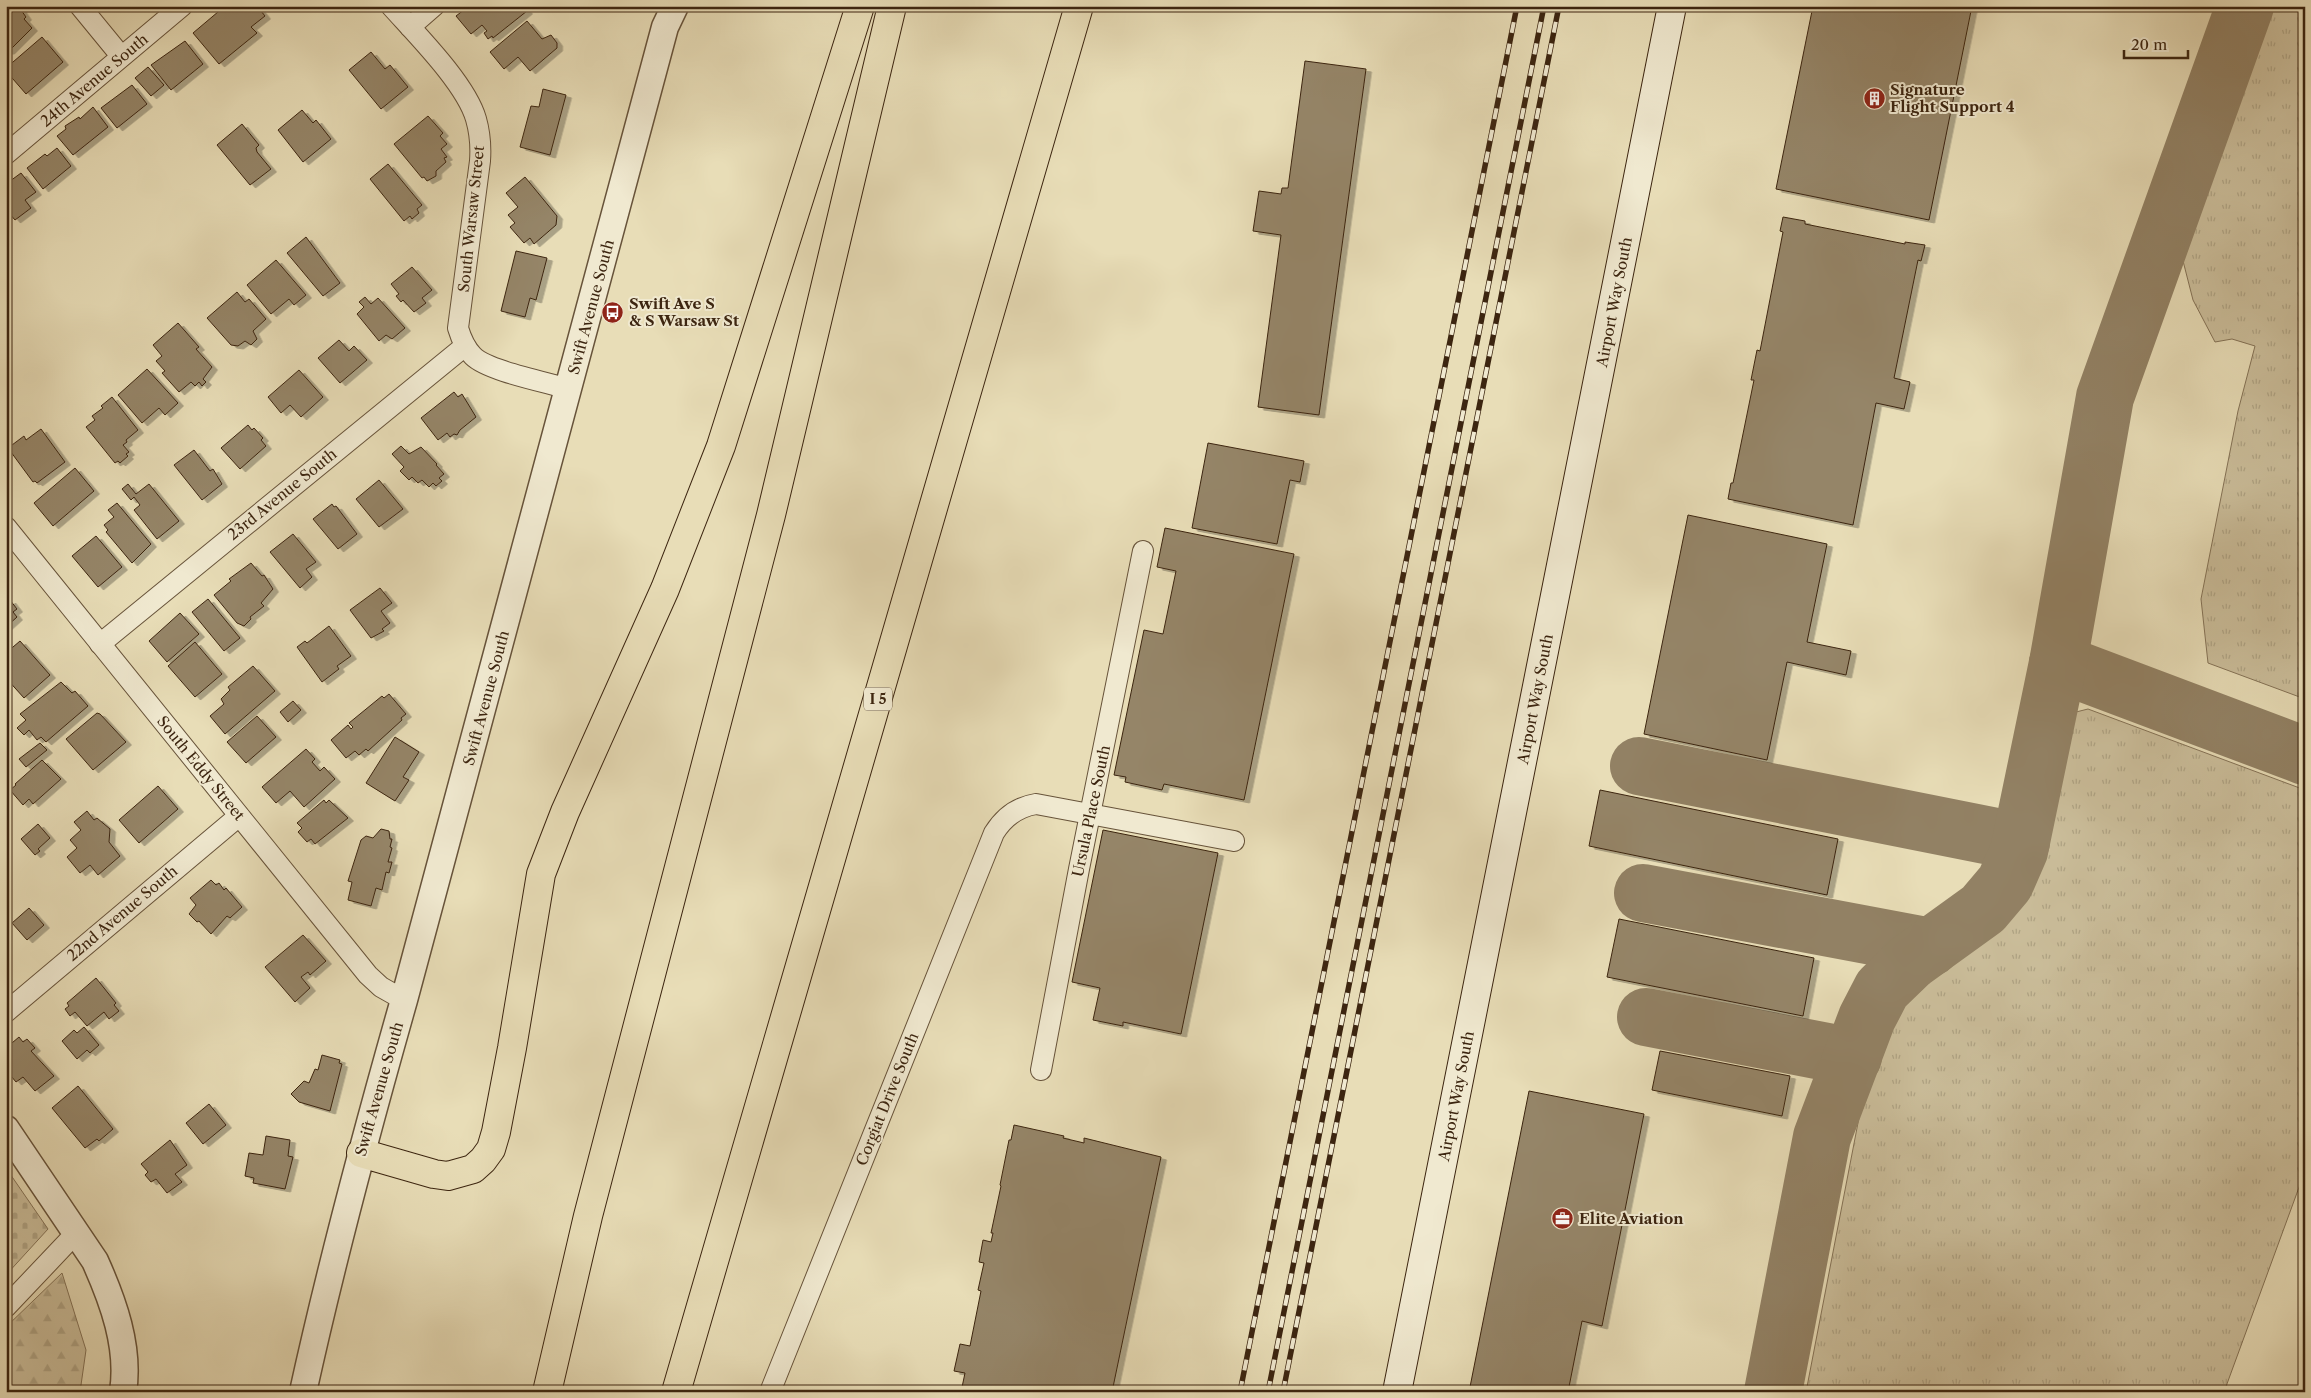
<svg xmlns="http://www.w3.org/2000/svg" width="2311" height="1398" viewBox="0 0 2311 1398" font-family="'Libre Caslon Text',serif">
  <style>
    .grass { fill: url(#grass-tufts); stroke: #847256 }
    .forest { fill: url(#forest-firs); stroke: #847256 }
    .cemetery { fill: url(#cemetery-stones); stroke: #847256 }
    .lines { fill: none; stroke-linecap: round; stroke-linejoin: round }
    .taxiway { stroke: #928164; stroke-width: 58 }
    .building { fill: #958567; stroke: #3c2510; filter: url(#shadow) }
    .minor-casing { stroke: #67533a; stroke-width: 22 }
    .tertiary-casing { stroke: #67533a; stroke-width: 29 }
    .secondary-casing { stroke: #3c2510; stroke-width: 30 }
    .motorway-casing { stroke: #3c2510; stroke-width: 30 }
    .minor { stroke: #f0e9d0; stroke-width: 20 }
    .tertiary { stroke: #f0e9d0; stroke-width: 26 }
    .secondary { stroke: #f0e9d0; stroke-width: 28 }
    .motorway { stroke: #e8ddb7; stroke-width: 28 }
    .rail-casing { stroke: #3c2510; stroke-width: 5.5 }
    .rail { stroke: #f0e9d0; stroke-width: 4; stroke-dasharray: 11; stroke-linecap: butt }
    .labels { text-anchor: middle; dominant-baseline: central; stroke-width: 4; stroke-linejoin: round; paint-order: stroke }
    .shield { fill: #f0e9d0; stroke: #72604a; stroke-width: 1 }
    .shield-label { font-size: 14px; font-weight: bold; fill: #3c2510 }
    .street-label { font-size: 15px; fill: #3c2510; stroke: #f0e9d0 }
    .poi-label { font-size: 15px; font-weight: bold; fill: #3c2510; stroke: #f0e9d0; text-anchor: start }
  </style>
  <defs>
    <pattern id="grass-tufts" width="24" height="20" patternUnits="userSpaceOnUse" patternTransform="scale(1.25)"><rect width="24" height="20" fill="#cbbe9b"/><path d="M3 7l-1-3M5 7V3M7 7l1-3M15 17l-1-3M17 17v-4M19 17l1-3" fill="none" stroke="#afa384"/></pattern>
    <pattern id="forest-firs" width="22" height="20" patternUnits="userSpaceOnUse" patternTransform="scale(1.25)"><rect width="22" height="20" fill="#cbbe9b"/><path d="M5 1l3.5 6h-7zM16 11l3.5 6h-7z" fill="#afa384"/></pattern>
    <pattern id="cemetery-stones" width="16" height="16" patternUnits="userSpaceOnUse" patternTransform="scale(1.25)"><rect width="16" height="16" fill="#cbbe9b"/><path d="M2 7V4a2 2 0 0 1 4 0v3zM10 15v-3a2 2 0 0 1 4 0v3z" fill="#afa384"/></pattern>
    <filter id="shadow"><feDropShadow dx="5.5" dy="3" stdDeviation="0" flood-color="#0004"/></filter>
  </defs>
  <rect width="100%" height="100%" fill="#e8ddb7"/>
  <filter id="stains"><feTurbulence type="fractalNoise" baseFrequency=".004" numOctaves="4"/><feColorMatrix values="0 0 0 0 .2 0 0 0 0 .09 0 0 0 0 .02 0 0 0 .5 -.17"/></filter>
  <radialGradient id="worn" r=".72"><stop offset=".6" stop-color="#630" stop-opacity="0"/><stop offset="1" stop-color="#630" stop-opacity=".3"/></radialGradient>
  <g class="grass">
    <polygon points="2269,6 2305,6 2305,699 2208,663 2201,599 2238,411 2255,346 2232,339 2215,342 2193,300 2182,257"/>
    <polygon points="2088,709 2305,790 2305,1171 2224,1392 1806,1392 1863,1097 1881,1025 1896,989 2020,892 2040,843 2058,725 2068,714"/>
  </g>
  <polygon class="forest" points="62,1273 86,1350 80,1392 6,1392 6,1327"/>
  <polygon class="cemetery" points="6,1168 48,1229 6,1275"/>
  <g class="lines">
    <g class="taxiway">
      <polyline points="2058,663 2305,756"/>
      <polyline points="1639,766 2021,842"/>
      <polyline points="1643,893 1931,947"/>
      <polyline points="1646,1017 1853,1057"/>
      <polyline points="1773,1392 1822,1137 1867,1018 1882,989 1911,961 1983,909 2005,883 2019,851 2058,663 2105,397 2245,6"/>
    </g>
  </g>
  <g class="building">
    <polygon points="6,6 25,6 21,10 26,17 24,19 32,28 9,51 6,51"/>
    <polygon points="225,6 257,6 265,16 251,27 257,33 219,64 193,33"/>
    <polygon points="469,6 523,6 527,11 493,38 492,36 488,39 484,33 487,31 482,25 471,34 456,16"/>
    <polygon points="1813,6 1972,6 1929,220 1776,189"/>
    <polygon points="527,21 542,39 551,35 557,43 557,48 530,71 518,57 504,69 490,52"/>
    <polygon points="42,37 63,62 26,94 6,71 6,68"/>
    <polygon points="185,41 203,64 171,90 151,65"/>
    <polygon points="371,52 385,69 390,65 408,87 381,109 349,70"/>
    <polygon points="1305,61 1366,69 1319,415 1258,407 1281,235 1253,231 1259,191 1281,194 1282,188 1288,188"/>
    <polygon points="148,67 164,85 151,96 135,78"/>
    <polygon points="132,85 147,104 117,128 101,108"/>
    <polygon points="543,89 566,95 550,155 520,147 531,106 539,107"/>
    <polygon points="93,107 108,127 73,155 57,136 66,129 65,126 79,117 80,119"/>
    <polygon points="302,110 313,123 316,120 331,139 303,162 278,130"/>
    <polygon points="428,116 443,133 440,136 447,144 441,149 447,157 444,158 446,162 436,171 436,176 427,181 424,177 422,178 394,144"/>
    <polygon points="242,124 259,145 256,148 257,152 271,169 250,185 217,145"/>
    <polygon points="57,148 71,166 43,189 27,168 45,154 47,156"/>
    <polygon points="388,164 422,205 417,209 419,213 412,219 410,216 404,221 370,179"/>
    <polygon points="21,173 36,192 25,200 31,208 15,220 9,213 6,215 6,184"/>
    <polygon points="525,177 557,216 556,225 534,244 530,238 524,243 510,227 515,223 508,215 518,207 506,193"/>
    <polygon points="1783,217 1805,221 1805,224 1905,244 1905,242 1925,245 1921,261 1918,260 1894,378 1910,382 1904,409 1876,403 1853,525 1728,499 1731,483 1733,483 1754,380 1751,380 1757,350 1760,351 1783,232 1780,231"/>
    <polygon points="306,237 340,283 323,296 287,253"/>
    <polygon points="516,251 547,258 536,300 530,298 525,317 501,311"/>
    <polygon points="276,260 306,295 294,305 289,299 271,314 247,285"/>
    <polygon points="412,267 432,290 422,298 426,303 414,312 403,300 401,302 396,296 399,294 391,284"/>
    <polygon points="237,292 245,302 249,299 266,319 253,331 257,339 251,345 245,341 238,346 231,345 207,318"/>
    <polygon points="365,297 371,304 378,298 405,328 392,339 386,335 379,341 357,314 364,307 359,302"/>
    <polygon points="178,323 199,347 196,349 212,367 203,379 206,382 202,386 199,382 195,386 191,382 179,392 162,373 165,371 156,361 162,356 153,345"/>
    <polygon points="339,340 349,351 354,346 367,360 340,383 318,358"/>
    <polygon points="147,369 178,403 165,415 159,408 142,423 118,395"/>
    <polygon points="299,370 323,397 301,417 290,405 281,413 268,397"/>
    <polygon points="454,392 458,397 462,394 476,417 460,430 457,435 454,434 450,437 447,433 438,440 421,418"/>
    <polygon points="112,397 138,430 126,440 127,442 123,445 129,452 126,454 128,456 120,463 118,461 115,463 86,427 95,420 92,416 103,408 101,406"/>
    <polygon points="248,425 252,430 254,428 263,438 261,440 266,446 240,469 221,448"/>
    <polygon points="41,429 65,462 37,483 35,481 33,482 8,448 24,436 26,440"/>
    <polygon points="1208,443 1304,461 1300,482 1290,480 1277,544 1192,528"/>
    <polygon points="401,446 409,454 421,447 437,464 436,465 444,474 439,478 442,481 436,486 433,483 429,487 422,480 418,483 412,477 409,480 400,471 404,467 392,454"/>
    <polygon points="194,450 210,471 213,469 222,484 202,500 174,465"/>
    <polygon points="75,468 94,491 53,526 34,503"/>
    <polygon points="379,480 403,509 379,527 356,499"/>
    <polygon points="128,484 136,494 149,484 179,521 157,539 134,510 140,505 134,497 131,500 122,489"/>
    <polygon points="117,503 151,544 132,563 106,532 108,530 104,525 114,517 108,510"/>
    <polygon points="332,504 334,507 336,506 357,534 338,549 313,519"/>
    <polygon points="1688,515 1827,544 1807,642 1851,651 1846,675 1787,662 1767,760 1644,734"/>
    <polygon points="1165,528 1294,554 1244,800 1164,784 1162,790 1125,782 1126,777 1114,775 1144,630 1163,634 1176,571 1157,567"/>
    <polygon points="293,534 316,562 306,569 312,577 300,588 270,552"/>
    <polygon points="96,536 122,567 98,587 72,556"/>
    <polygon points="251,563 262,576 264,575 273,589 261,603 264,606 250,617 251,619 244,626 237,623 214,595 231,581 229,579"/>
    <polygon points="380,588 392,603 381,611 390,623 382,629 384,631 371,638 350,610"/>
    <polygon points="208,599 240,638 224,651 192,612"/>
    <polygon points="10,600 17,609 13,612 17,617 6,627 6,604"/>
    <polygon points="180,613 199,634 167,662 149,641"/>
    <polygon points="329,626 351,656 337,666 339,669 322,682 297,647 305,641 307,643"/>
    <polygon points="20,641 50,675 24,698 6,678 6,653"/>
    <polygon points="195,642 222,674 195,697 168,666"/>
    <polygon points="253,666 275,691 225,734 210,716 224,704 221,699 230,690 228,687"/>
    <polygon points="61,682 72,693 75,691 88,706 46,742 41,737 37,740 29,730 24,735 17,728 26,720 20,714"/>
    <polygon points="389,694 406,714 401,718 402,720 368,751 366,749 359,755 355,751 346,758 331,740 348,725 351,729 353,727 349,723 382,696 384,698"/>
    <polygon points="293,701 301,710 288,722 280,712"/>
    <polygon points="97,713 100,714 126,742 93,770 66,739"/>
    <polygon points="257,716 276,737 246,763 227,742"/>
    <polygon points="395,737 419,752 403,777 409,780 395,801 366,783"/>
    <polygon points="40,743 47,750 26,767 19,759"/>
    <polygon points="306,749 315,759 312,762 320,771 324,767 335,779 304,807 290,791 276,803 262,787"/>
    <polygon points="42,760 61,779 33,804 29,799 23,805 10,790 16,785 15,784"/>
    <polygon points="158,786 178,809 139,843 119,820"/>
    <polygon points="1600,790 1838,839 1827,895 1589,846"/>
    <polygon points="324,800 326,803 329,800 348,818 315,844 311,839 307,842 298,832 302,828 297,823"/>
    <polygon points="87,811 94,820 97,818 110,829 109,842 120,856 98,875 90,865 80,873 67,857 77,848 70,840 81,830 74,822"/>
    <polygon points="38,824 50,838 38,849 40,851 35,855 21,839"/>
    <polygon points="381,829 389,831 390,839 392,839 390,847 392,848 388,862 392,862 389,873 386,872 382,890 376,888 371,906 348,900 352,882 348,881 361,840 366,836 373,838"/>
    <polygon points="1103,830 1218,853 1181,1034 1123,1022 1123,1026 1093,1020 1100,988 1072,982"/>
    <polygon points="211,880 216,885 219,883 224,890 226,888 242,907 230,918 227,916 211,934 199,921 197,922 189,914 196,905 190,898"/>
    <polygon points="29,908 44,925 27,940 12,923"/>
    <polygon points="1619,919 1814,958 1803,1016 1607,977"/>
    <polygon points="303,935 326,961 310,975 308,972 301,977 310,988 295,1002 265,967"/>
    <polygon points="96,978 116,1003 114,1005 119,1011 109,1019 104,1012 87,1026 75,1012 70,1016 65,1009 69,1006 67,1003"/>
    <polygon points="84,1027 99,1045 90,1053 87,1050 77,1059 62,1041 74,1030 77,1033"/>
    <polygon points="19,1037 23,1042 27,1039 35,1048 31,1051 54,1076 35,1091 23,1077 16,1082 6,1070 6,1048"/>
    <polygon points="1660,1051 1790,1076 1782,1116 1652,1090"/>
    <polygon points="322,1055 340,1060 339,1063 342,1064 330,1111 299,1102 291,1094 304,1081 309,1083 315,1069 318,1070"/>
    <polygon points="78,1086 113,1129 99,1141 97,1139 85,1148 52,1108"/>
    <polygon points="1529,1091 1644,1114 1602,1326 1582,1321 1568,1392 1469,1392"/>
    <polygon points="209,1104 226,1125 203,1144 186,1123"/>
    <polygon points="1014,1125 1064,1136 1063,1138 1084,1143 1084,1138 1161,1157 1112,1392 961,1392 965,1373 954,1371 960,1344 970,1346 981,1291 978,1290 984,1263 979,1262 983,1240 991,1242 993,1233 991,1233 1001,1186 1000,1185 1009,1140 1011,1140"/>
    <polygon points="266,1136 290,1140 288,1156 293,1157 285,1189 253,1183 254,1178 245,1176 249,1153 263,1155"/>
    <polygon points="170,1140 187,1165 175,1174 182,1182 167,1193 156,1179 151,1182 145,1175 148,1172 141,1164"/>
  </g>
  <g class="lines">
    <defs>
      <g id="minor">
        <polyline points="80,6 121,56"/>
        <path d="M391,6c26,29 75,78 85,113 4,14 5,28 4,42l-22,167c3,10 7,20 15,28 15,15 73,26 96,33"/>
        <polyline points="410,27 434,6"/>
        <polyline points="6,154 182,6"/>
        <polyline points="6,527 368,975 381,987 404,1000"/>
        <polyline points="100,644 465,346"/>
        <polyline points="6,1012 239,816"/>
        <polyline points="1041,1070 1079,869 1143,551"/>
        <polyline points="6,1307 76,1233"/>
        <path d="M770,1392l224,-559c10,-16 23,-26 42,-29l198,37"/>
      </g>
      <g id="tertiary">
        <path d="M6,1129l89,132c18,40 35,86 28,131"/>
        <path d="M303,1392c29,-132 64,-262 101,-392l261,-973 10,-21"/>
      </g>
      <polyline id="secondary" points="1397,1392 1672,6"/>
      <g id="motorway">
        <polyline points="361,1153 434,1174 448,1176 473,1169 483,1160 491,1149 496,1132 512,1048 541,874 565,812 665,589 721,446 860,6"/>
        <polyline points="547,1392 588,1216 771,515 892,6"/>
        <polyline points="676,1392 1079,6"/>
      </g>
    </defs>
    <use href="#minor" class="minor-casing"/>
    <use href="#tertiary" class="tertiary-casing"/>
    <use href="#secondary" class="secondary-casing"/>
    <use href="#motorway" class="motorway-casing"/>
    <use href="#minor" class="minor"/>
    <use href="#tertiary" class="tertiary"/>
    <use href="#secondary" class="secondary"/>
    <use href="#motorway" class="motorway"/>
    <defs>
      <g id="rail">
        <polyline points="1240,1392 1517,6"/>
        <polyline points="1268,1392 1544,6"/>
        <polyline points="1283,1392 1559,6"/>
      </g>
    </defs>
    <use href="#rail" class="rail-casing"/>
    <use href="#rail" class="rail"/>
  </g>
  <defs>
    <symbol id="building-disc" viewBox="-11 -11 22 22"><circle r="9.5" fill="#8f2418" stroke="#f0e9d0"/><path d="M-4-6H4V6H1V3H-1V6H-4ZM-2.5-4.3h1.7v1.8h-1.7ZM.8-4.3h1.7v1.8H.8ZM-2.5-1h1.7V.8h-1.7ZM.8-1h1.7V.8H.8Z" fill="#fff"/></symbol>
    <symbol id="bus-disc" viewBox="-11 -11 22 22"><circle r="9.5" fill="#8f2418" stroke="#f0e9d0"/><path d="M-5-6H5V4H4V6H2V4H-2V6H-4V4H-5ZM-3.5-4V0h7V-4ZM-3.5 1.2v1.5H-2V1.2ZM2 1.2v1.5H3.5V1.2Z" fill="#fff"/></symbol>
    <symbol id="office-disc" viewBox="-11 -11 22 22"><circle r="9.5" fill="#8f2418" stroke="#f0e9d0"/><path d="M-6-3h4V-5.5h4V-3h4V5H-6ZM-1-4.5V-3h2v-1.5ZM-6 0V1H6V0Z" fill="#fff"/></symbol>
  </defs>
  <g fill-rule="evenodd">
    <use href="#building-disc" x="1862" y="86" width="25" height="25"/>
    <use href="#bus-disc" x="600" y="300" width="25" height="25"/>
    <use href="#office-disc" x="1550" y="1206" width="25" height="25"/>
  </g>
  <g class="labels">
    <rect class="shield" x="864" y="687.5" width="28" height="23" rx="4"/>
    <g class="shield-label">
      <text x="878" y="699">I 5</text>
    </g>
    <g class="street-label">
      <text transform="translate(94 80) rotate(-40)">24th Avenue South</text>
      <text transform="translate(471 219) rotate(-84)">South Warsaw Street</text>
      <text transform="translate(1614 302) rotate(-79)">Airport Way South</text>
      <text transform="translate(591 307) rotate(-75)">Swift Avenue South</text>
      <text transform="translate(282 494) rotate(-39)">23rd Avenue South</text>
      <text transform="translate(486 698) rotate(-75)">Swift Avenue South</text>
      <text transform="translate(1535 699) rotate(-79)">Airport Way South</text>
      <text transform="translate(201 768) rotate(51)">South Eddy Street</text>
      <text transform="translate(1091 811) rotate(-78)">Ursula Place South</text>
      <text transform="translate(122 913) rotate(-40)">22nd Avenue South</text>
      <text transform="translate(379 1089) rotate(-74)">Swift Avenue South</text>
      <text transform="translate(1456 1096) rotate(-79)">Airport Way South</text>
      <text transform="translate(887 1099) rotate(-68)">Corgiat Drive South</text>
    </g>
    <g class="poi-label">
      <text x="1890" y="89">Signature<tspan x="1890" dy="17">Flight Support 4</tspan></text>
      <text x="629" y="303">Swift Ave S<tspan x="629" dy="17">&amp; S Warsaw St</tspan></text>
      <text x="1579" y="1218">Elite Aviation</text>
    </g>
  </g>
  <rect width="2311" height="1398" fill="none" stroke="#e8ddb7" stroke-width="25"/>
  <rect x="8" y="8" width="2296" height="1383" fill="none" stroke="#3c2510" stroke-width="2.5"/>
  <rect x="12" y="12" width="2286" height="1373" fill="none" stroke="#3c2510"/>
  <path d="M2124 50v8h64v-8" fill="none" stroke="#3c2510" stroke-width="2.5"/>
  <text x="2131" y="50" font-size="15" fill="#3c2510" stroke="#f0e9d0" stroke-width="4" paint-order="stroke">20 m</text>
  <rect width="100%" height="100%" filter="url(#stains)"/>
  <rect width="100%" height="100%" fill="url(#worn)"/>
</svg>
